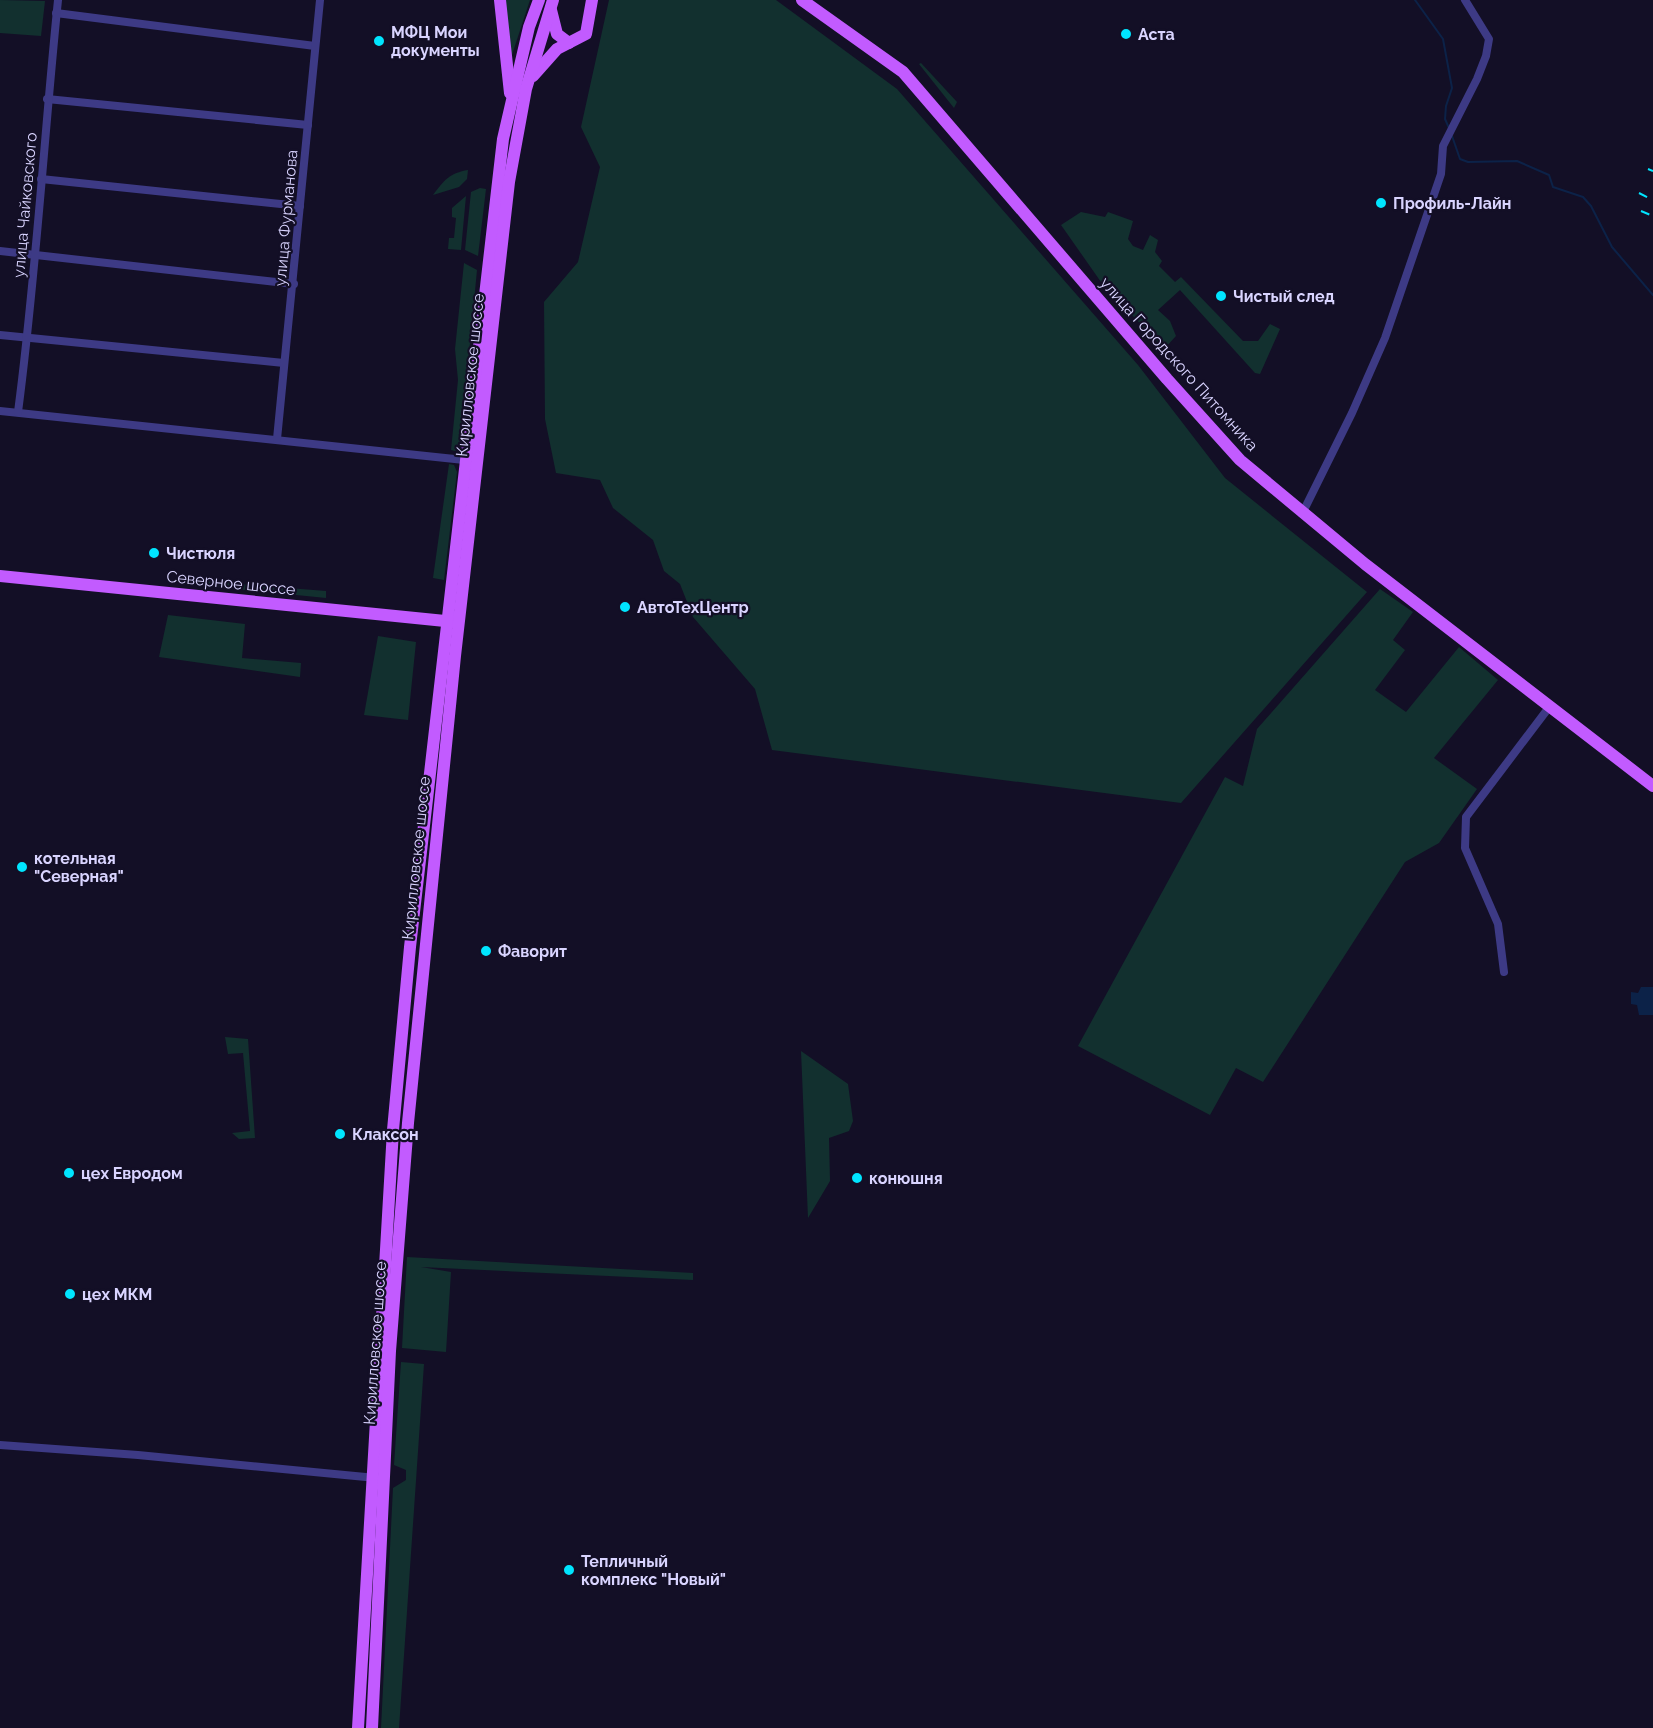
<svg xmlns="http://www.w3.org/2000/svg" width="1653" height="1728" viewBox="0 0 1653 1728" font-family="Raleway,sans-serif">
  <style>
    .green { fill: #12302f }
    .water { fill: #0c2248 }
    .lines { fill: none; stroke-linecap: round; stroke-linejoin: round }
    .stream { stroke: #0c2248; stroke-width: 2 }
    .street { stroke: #3d3a85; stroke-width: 8 }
    .primary { stroke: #c25bff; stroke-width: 12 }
    .rail { stroke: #00e5ff; stroke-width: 2; stroke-dasharray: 9 8; stroke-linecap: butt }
    .poi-dot { fill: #00e5ff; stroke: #130f26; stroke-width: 2 }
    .labels { text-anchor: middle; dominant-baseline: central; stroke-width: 4.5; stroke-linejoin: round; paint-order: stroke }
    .poi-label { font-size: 16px; font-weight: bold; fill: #d9d4ff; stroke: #130f26; text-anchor: start }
    .street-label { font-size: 16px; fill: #d9d4ff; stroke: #130f26 }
  </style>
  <rect width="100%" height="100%" fill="#130f26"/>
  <g class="green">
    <polygon points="0,0 45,1 41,36 0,33"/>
    <polygon points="505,0 530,0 510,61"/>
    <polygon points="609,0 776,0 897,89 1138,365 1225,478 1367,592 1181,803 772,750 755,689 693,617 680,584 664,571 653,540 613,508 600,480 556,473 545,419 544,302 578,262 600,167 581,127"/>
    <polygon points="921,63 957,102 954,108 919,64"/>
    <path d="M468,170l-1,9 -8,8 -26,8c11,-15 17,-22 35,-25z"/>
    <polygon points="480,188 486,189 478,256 465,250 471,192"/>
    <polygon points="466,196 461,250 448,249 449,238 454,238 456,218 452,217 452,208"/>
    <polygon points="1081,212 1105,217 1108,212 1133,221 1128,239 1133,246 1143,250 1150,235 1158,240 1155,252 1162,261 1159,266 1175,282 1181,277 1243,341 1258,341 1270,324 1280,329 1260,374 1255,373 1180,290 1158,310 1170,321 1176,336 1164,349 1101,282 1061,225"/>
    <polygon points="464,263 477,270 460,447 455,451 451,450 458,380 455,349"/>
    <polygon points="449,464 454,465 457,472 444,580 433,578"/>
    <polygon points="178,579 326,591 326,598 177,583"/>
    <polygon points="1380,589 1413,612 1393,640 1405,650 1375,690 1406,712 1459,647 1498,680 1434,758 1477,789 1439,843 1405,862 1263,1082 1236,1068 1210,1115 1078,1046 1225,777 1243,786 1257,729"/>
    <polygon points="168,615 245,624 242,658 301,663 300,677 159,657"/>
    <polygon points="378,636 416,642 408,720 364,715"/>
    <polygon points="225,1037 248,1039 255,1138 239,1139 232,1133 250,1131 243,1053 228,1054"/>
    <polygon points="801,1051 848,1084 853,1121 849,1131 829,1138 830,1181 808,1218"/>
    <polygon points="407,1257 693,1273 693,1280 421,1267 451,1272 446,1352 402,1348"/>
    <polygon points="401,1362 424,1364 399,1728 381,1728 393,1488 406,1480 406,1470 394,1465"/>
  </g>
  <polygon class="water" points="1641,987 1653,987 1653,1015 1639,1015 1637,1005 1631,1004 1631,992 1638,993"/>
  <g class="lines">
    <g class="stream">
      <polyline points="1415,0 1443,39 1452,88 1446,106 1445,119 1449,128"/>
      <polyline points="1452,136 1460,159 1468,162 1517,161 1549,175 1553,187 1583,197 1591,206 1612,247 1653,295"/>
    </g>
    <g class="street">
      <polyline points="56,13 315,46"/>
      <polyline points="47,99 308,125"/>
      <polyline points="41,179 300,206"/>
      <polyline points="0,251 294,284"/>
      <polyline points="0,335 284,363"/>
      <polyline points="0,411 464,460"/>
      <path d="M18,412c18,-136 26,-275 40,-412"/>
      <polyline points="277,439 320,0"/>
      <polyline points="1302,514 1352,413 1385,338 1441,174 1443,146 1477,79 1486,56 1489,39 1465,0"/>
      <polyline points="1504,972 1498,924 1465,848 1466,817 1550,706"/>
      <polyline points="0,1445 138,1455 376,1478"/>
    </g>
    <g class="primary">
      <polyline points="500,0 510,93"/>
      <polyline points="802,0 903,72 1167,379 1240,460 1365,564 1653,786"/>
      <polyline points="551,10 557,34 569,43"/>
      <polyline points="533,76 557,49 586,34 592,0"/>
      <polyline points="0,576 455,622"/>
      <polyline points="358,1728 393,1130 410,947 503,139 529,27 539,0"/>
      <polyline points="372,1728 390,1351 408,1123 455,656 509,182 526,89 553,0"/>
    </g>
    <g class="rail">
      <polyline points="1648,169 1653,171"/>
      <polyline points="1639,193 1653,200"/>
      <polyline points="1641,211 1653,216"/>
    </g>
  </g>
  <g class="poi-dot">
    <circle cx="1126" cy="34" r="6"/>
    <circle cx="379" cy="41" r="6"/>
    <circle cx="1381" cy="203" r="6"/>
    <circle cx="1221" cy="296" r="6"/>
    <circle cx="154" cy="553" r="6"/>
    <circle cx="625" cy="607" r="6"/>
    <circle cx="22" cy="867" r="6"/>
    <circle cx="486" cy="951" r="6"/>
    <circle cx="340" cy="1134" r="6"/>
    <circle cx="69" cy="1173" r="6"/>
    <circle cx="857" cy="1178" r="6"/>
    <circle cx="70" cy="1294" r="6"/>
    <circle cx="569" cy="1570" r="6"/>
  </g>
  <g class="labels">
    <g class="poi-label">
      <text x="391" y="32">МФЦ Мои<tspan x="391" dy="18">документы</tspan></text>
      <text x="1138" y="34">Аста</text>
      <text x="1393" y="203">Профиль-Лайн</text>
      <text x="1233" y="296">Чистый след</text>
      <text x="166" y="553">Чистюля</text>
      <text x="637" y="607">АвтоТехЦентр</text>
      <text x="34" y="858">котельная<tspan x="34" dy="18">"Северная"</tspan></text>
      <text x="498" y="951">Фаворит</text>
      <text x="352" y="1134">Клаксон</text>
      <text x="81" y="1173">цех Евродом</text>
      <text x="869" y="1178">конюшня</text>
      <text x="82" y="1294">цех МКМ</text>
      <text x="581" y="1561">Тепличный<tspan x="581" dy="18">комплекс "Новый"</tspan></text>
    </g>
    <g class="street-label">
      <text transform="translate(25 205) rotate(-85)">улица Чайковского</text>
      <text transform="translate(286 218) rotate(-85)">улица Фурманова</text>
      <text transform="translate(1179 364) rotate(48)">улица Городского Питомника</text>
      <text transform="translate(470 375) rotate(-84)">Кирилловское шоссе</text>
      <text transform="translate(231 583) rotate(6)">Северное шоссе</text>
      <text transform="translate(416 858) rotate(-84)">Кирилловское шоссе</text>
      <text transform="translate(375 1343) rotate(-86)">Кирилловское шоссе</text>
    </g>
  </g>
</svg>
